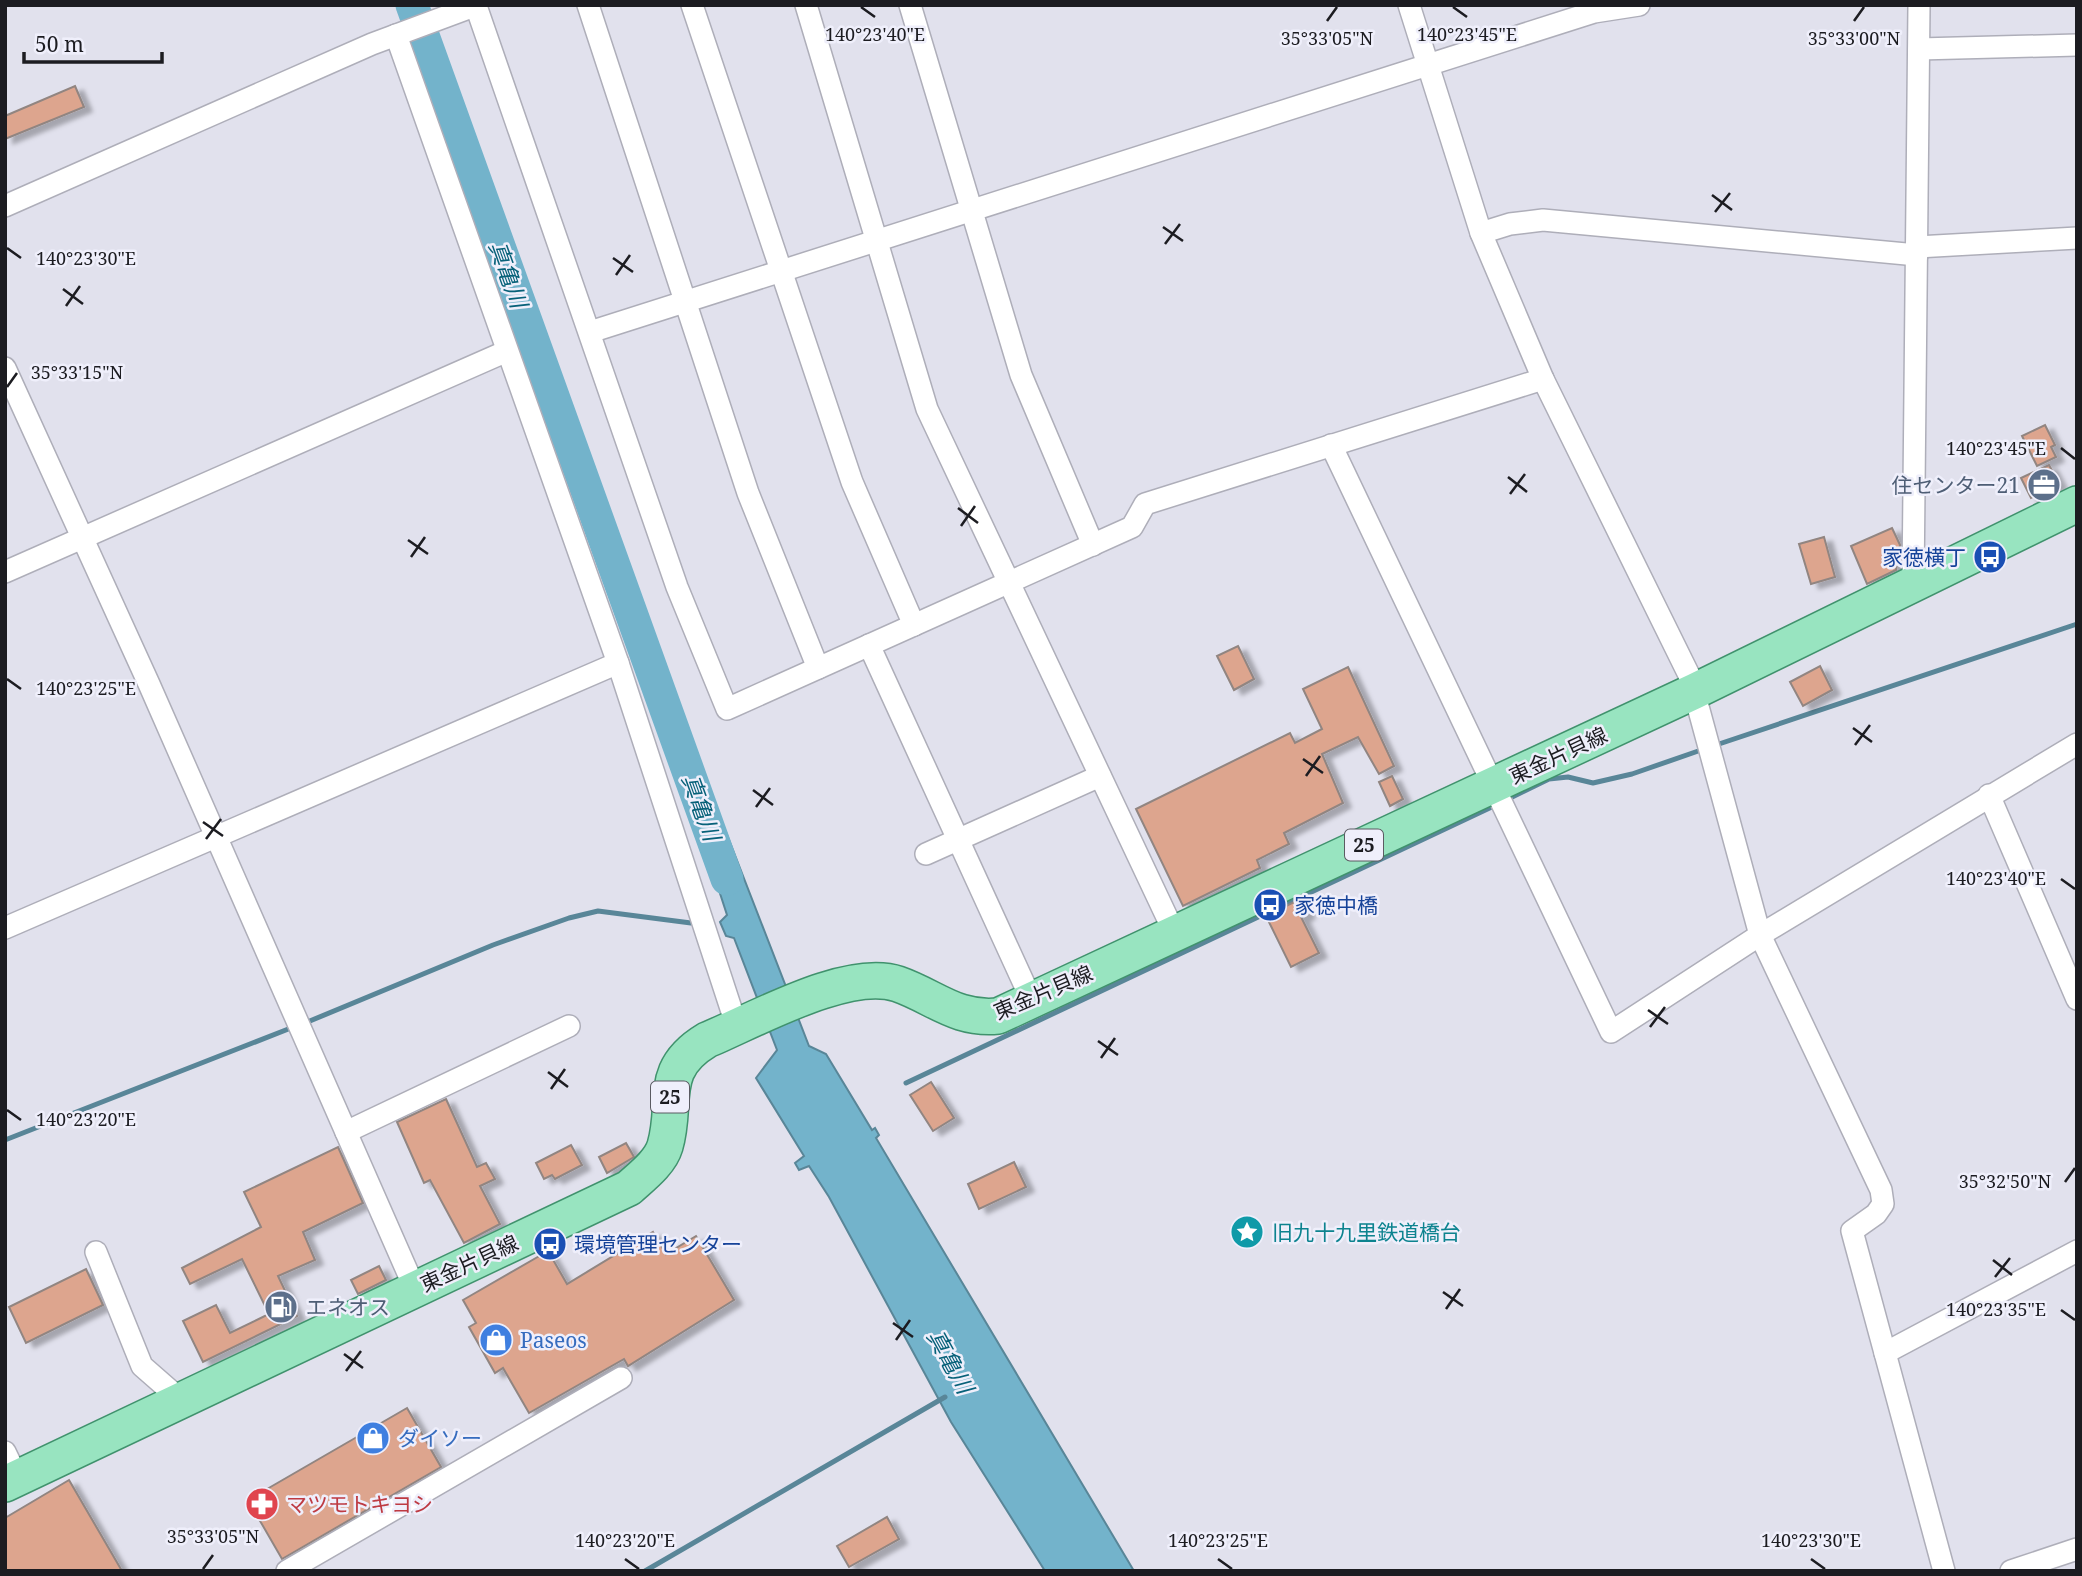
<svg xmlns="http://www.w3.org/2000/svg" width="2082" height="1576" viewBox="0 0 2082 1576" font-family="'Noto Serif','Noto Sans JP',serif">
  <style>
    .water { fill: #73b3cb; stroke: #598698; stroke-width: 2 }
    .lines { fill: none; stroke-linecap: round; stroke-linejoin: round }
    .stream { stroke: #598698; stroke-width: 5 }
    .river { stroke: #73b3cb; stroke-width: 33 }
    .building { fill: #dda58e; stroke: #918581; stroke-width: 2; filter: url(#shadow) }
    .street-casing { stroke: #aeaeb9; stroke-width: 24 }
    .primary-casing { stroke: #40926d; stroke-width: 38 }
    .street { stroke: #fff; stroke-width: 21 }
    .primary { stroke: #98e4c0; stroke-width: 35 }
    .ticks { fill: none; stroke: #1c1c21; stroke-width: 2.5 }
    .labels { text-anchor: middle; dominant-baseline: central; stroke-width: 5; stroke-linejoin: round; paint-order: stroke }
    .shield { fill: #efeffb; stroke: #5b5b62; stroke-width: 2 }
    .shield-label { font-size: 19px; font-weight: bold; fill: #1c1c21 }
    .service-label { font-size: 21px; fill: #4e5e75; stroke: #efeffb; text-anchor: end }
    .transit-label { font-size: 21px; fill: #164399; stroke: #efeffb; text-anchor: start }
    .street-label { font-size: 21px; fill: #1c1c21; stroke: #efeffb }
    .culture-label { font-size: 21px; fill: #0d838f; stroke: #efeffb; text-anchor: start }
    .shop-label { font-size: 21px; fill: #366cbe; stroke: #efeffb; text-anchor: start }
    .health-label { font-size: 21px; fill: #be3a42; stroke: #efeffb; text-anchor: start }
    .water-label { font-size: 23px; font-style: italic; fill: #076179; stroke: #efeffb }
    .ticks-label { font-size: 18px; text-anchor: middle; fill: #1c1c21; stroke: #efeffb; stroke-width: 5; stroke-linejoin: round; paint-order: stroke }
  </style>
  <defs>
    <filter id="shadow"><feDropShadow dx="8" dy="4.5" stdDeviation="2" flood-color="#0004"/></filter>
  </defs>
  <rect width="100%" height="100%" fill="#e1e1ed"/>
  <polygon class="water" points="726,832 809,1046 826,1054 872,1130 875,1128 879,1135 876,1138 1134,1571 1045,1571 951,1422 829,1197 809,1166 799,1170 795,1163 804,1156 756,1078 777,1050 734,938 726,936 720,922 727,915 702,838"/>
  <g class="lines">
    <g class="stream">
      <polyline points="1713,746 2077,624"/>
      <polyline points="1504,801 1549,779 1568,777 1593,783 1632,774 1704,749"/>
      <polyline points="305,1023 493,945 569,918 598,911 691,923"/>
      <polyline points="906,1083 1496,805"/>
      <polyline points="5,1140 296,1026"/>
      <polyline points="645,1571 945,1397"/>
    </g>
    <polyline class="river" points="412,5 727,879"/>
  </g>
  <g class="building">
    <polygon points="75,86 84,107 5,139 5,116"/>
    <polygon points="2045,425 2055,445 2051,447 2056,457 2037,466 2022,436"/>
    <polygon points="2049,465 2059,484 2031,498 2021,478"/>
    <polygon points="1892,528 1900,545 1896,570 1867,584 1851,546"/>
    <polygon points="1824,537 1835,577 1811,584 1799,544"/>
    <polygon points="1238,646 1254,679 1234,690 1217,656"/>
    <polygon points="1820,666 1832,690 1803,706 1790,682"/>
    <polygon points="1348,667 1394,766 1379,774 1358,737 1322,754 1343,803 1284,833 1289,844 1257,860 1260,868 1183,906 1136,809 1290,733 1295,743 1322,729 1303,689"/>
    <polygon points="1392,776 1403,799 1390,806 1379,782"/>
    <polygon points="1300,899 1307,914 1301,917 1319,953 1291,967 1266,916"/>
    <polygon points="931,1082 954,1118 933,1131 910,1095"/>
    <polygon points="446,1099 477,1167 486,1163 495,1179 480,1186 500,1224 464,1243 430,1180 424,1183 397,1122"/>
    <polygon points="626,1143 634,1157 607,1173 599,1157"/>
    <polygon points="571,1145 582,1165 555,1179 552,1175 544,1179 536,1163"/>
    <polygon points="338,1147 363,1203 303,1232 315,1260 278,1276 297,1316 203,1362 183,1321 216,1305 230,1333 269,1314 242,1259 190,1284 182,1268 261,1227 244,1192"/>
    <polygon points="1014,1162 1026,1187 979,1209 968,1184"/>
    <polygon points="653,1232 666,1254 696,1236 734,1300 628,1366 624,1359 529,1413 503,1368 495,1373 469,1327 476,1323 463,1300 548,1251 567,1284"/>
    <polygon points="379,1266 386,1280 358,1294 351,1280"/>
    <polygon points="86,1269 103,1305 26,1343 9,1307"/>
    <polygon points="407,1408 441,1467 282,1559 248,1500"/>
    <polygon points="69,1480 122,1571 5,1571 5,1518"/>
    <polygon points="887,1517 899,1539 849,1567 837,1546"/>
  </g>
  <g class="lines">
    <defs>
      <g id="street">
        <polyline points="588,5 748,493 818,668"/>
        <polyline points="692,5 852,482 914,625"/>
        <polyline points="806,5 927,409 1174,932"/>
        <polyline points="910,5 1021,375 1093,545"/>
        <polyline points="1409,5 1481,233 1543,379 1690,677 1760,935 1881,1190 1883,1204 1876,1214 1852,1231 1944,1571"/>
        <polyline points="476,6 677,587 727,709 1132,527 1145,504 1543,379"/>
        <polyline points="396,35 618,663 737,1027"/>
        <polyline points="1919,49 2077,45"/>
        <polyline points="5,206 372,44 477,5"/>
        <polyline points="1481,233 1510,224 1543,220 1917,255"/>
        <polyline points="1917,247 2077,238"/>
        <polyline points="590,332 1594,12 1639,5"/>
        <polyline points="5,368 149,684 415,1289"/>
        <polyline points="1331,445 1611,1032 1760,935 2077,744"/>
        <polyline points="5,572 507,351"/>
        <polyline points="1913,585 1919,5"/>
        <polyline points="869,645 1032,1001"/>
        <polyline points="1989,795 2077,999"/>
        <polyline points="926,854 1100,776"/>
        <polyline points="5,928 618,663"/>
        <polyline points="346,1132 569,1026"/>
        <polyline points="96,1252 142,1366 182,1401"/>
        <polyline points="1885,1353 2077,1251"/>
        <polyline points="5,1452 18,1479"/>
        <polyline points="287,1571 621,1378"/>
        <polyline points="2011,1571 2077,1549"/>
      </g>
      <path id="primary" d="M5,1484l624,-296c12,-11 31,-25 36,-42 13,-44 -8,-76 42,-106 48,-20 141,-73 191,-56 37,13 58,36 100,32l697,-325 382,-187"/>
    </defs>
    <use href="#street" class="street-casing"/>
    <use href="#primary" class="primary-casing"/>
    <use href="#street" class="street"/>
    <use href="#primary" class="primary"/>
  </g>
  <path class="ticks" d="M861,7l14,10M1453,7l14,10M1327,21l10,-14M1854,21l10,-14M1712,195l20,15M1715,212l15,-19M1163,227l20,14M1165,244l15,-20M7,248l14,10M613,258l20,14M616,275l14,-20M63,289l20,15M66,306l14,-20M7,387l10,-14M2061,448l14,11M1508,477l19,15M1510,494l15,-20M958,508l20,15M961,526l14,-20M408,540l20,14M411,557l14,-20M7,679l14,10M1853,728l19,14M1855,745l15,-20M1303,759l20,14M1306,776l14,-20M753,790l20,15M756,807l14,-19M203,822l20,14M206,839l15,-20M2061,879l14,10M1648,1010l20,14M1650,1027l15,-20M1098,1041l20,14M1101,1058l14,-20M548,1072l20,15M551,1089l14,-20M7,1110l14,10M2065,1182l10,-14M1993,1260l19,15M1995,1277l15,-19M1443,1292l20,14M1446,1309l14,-20M2061,1310l14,10M893,1323l20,14M896,1340l14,-20M344,1354l19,14M346,1371l15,-20M625,1559l14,10M1218,1559l14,10M1811,1559l14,10M203,1569l10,-14"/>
  <defs>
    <symbol id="office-disc" viewBox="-11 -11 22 22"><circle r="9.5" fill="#5c6f8a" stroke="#efeffb"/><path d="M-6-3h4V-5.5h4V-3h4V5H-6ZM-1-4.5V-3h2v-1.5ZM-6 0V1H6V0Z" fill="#fff"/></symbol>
    <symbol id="bus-disc" viewBox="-11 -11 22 22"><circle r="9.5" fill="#1a4fb4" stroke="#efeffb"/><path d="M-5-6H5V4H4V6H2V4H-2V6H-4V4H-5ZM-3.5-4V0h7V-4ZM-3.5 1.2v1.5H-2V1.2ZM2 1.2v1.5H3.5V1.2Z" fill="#fff"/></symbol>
    <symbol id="sight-disc" viewBox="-11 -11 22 22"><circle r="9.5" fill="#0f9aa8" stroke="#efeffb"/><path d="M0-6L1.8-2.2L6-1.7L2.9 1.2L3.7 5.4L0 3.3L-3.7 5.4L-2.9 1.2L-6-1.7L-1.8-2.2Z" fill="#fff"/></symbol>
    <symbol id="fuel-disc" viewBox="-11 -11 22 22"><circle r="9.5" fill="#5c6f8a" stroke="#efeffb"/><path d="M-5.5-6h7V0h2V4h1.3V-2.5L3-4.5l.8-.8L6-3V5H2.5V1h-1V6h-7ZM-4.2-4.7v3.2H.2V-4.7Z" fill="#fff"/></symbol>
    <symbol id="shop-disc" viewBox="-11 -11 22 22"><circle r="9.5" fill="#3f7fe0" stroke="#efeffb"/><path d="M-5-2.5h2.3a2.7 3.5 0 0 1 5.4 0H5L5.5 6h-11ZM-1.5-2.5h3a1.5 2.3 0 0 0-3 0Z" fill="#fff"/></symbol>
    <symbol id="pharmacy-disc" viewBox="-11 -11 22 22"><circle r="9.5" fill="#e0444e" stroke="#efeffb"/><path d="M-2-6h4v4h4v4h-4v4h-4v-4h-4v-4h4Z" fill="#fff"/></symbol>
  </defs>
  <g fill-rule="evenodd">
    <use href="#office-disc" x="2025" y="466" width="38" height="38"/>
    <use href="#bus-disc" x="1971" y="538" width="38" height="38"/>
    <use href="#bus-disc" x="1251" y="886" width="38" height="38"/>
    <use href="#sight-disc" x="1228" y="1213" width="38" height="38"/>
    <use href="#bus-disc" x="531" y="1225" width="38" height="38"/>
    <use href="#fuel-disc" x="262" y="1288" width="38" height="38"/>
    <use href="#shop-disc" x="477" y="1321" width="38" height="38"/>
    <use href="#shop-disc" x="354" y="1419" width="38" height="38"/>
    <use href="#pharmacy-disc" x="243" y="1485" width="38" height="38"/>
  </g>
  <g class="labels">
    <g class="shield">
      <rect x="1345" y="829.5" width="38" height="31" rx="5"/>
      <rect x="651" y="1081.5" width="38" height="31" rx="5"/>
    </g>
    <g class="shield-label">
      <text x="1364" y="845">25</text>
      <text x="670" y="1097">25</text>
    </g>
    <g class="service-label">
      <text x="2020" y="485">住センター21</text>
      <text x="306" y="1307" text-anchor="start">エネオス</text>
    </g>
    <g class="transit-label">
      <text x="1966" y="557" text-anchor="end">家徳横丁</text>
      <text x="1294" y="905">家徳中橋</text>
      <text x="574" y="1244">環境管理センター</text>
    </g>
    <g class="street-label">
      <text transform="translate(1558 755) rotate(-25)">東金片貝線</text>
      <text transform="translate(1043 992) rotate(-23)">東金片貝線</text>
      <text transform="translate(469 1263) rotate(-25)">東金片貝線</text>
    </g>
    <g class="culture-label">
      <text x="1272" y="1232">旧九十九里鉄道橋台</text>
    </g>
    <g class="shop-label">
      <text x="520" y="1340">Paseos</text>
      <text x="398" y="1438">ダイソー</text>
    </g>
    <g class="health-label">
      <text x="286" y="1504">マツモトキヨシ</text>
    </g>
    <g class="water-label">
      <text transform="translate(509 274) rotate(70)">真亀川</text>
      <text transform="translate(702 807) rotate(70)">真亀川</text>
      <text transform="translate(951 1361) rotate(61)">真亀川</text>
    </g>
  </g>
  <g class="ticks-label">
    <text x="875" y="41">140°23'40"E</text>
    <text x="1467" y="41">140°23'45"E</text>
    <text x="1327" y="45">35°33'05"N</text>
    <text x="1854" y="45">35°33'00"N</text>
    <text x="86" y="265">140°23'30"E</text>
    <text x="77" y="379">35°33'15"N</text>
    <text x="1996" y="455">140°23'45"E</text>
    <text x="86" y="695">140°23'25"E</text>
    <text x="1996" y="885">140°23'40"E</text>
    <text x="86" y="1126">140°23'20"E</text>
    <text x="2005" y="1188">35°32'50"N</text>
    <text x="1996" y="1316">140°23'35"E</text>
    <text x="213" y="1543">35°33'05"N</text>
    <text x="625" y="1547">140°23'20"E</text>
    <text x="1218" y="1547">140°23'25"E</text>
    <text x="1811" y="1547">140°23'30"E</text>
  </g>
  <rect width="2082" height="1576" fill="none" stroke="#1c1c21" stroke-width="14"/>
  <path d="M24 52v10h138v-10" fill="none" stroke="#1c1c21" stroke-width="3.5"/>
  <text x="35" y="52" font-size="21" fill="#1c1c21" stroke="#efeffb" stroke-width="5" paint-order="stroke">50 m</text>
</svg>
